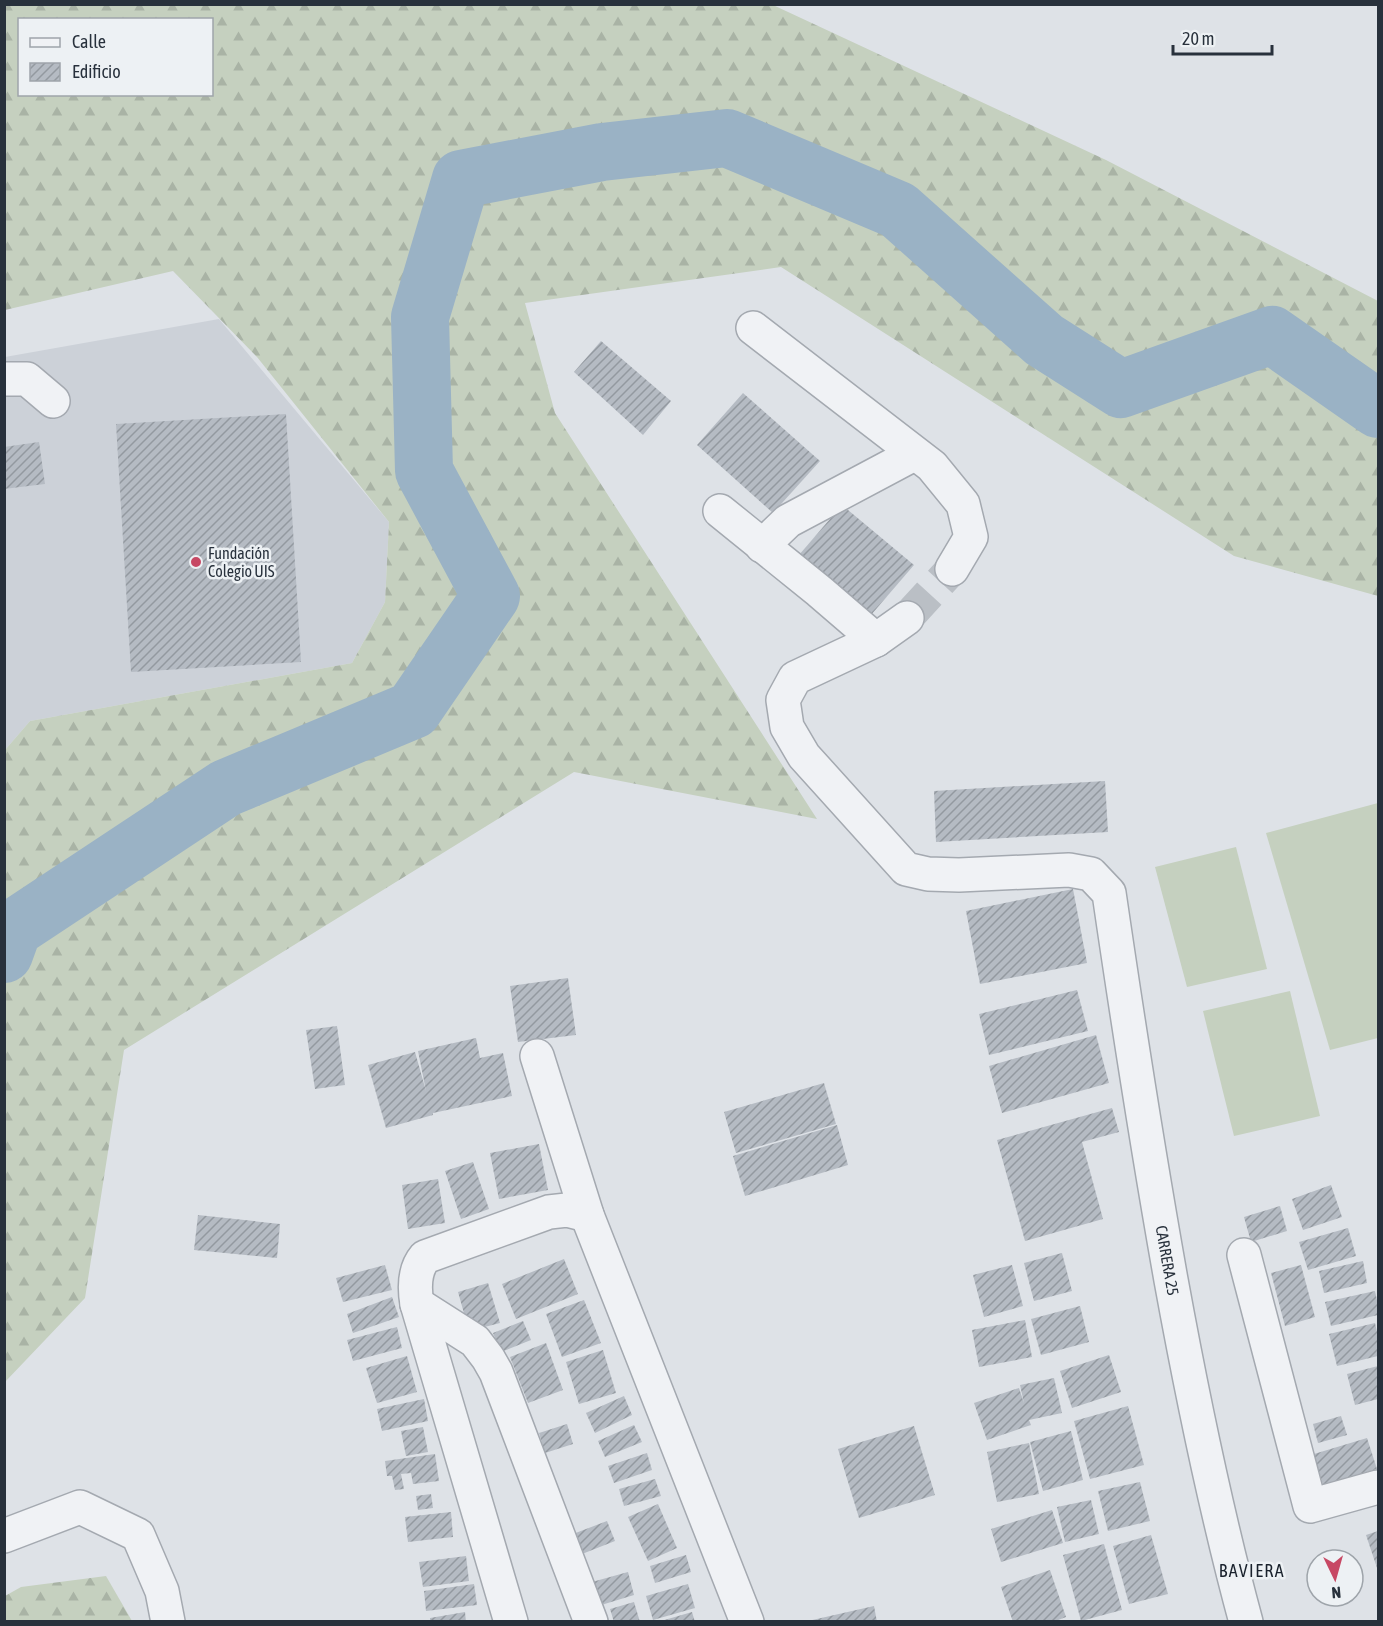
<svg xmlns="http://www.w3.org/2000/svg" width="1383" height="1626" viewBox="0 0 1383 1626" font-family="'Asap Condensed',sans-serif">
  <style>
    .built { fill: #ccd1d8 }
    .forest { fill: url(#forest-firs); fill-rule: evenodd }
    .garden { fill: #c5d0bf }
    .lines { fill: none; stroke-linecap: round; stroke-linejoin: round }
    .river { stroke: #9ab2c5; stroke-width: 58 }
    .building { fill: url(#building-hatch) }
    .minor-tunnel { stroke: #babfc5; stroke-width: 33; stroke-dasharray: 33 16; stroke-linecap: butt }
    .minor-casing { stroke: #a4a9b0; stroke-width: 36 }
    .minor { stroke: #f0f2f5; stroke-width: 33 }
    .poi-dot { fill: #c74864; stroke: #edf1f4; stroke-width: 2 }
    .labels { text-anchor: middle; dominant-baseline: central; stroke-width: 5; stroke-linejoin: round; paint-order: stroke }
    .poi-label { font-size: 16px; fill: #28313c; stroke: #edf1f4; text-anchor: start }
    .street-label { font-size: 16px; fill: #28313c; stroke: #edf1f4 }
    .neighbourhood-label { font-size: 18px; letter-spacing: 1.5px; fill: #1a222d; stroke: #edf1f4 }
  </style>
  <defs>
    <pattern id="forest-firs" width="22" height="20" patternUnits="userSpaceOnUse" patternTransform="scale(1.5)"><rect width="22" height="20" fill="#c5d0bf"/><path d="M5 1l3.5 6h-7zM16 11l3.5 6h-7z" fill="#a9b3a5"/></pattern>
    <pattern id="building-hatch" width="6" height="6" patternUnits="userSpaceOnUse" patternTransform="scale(1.5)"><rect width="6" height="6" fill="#b5bbc3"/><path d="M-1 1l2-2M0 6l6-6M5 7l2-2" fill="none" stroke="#9399a0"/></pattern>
  </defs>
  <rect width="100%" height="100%" fill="#dee2e7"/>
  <polygon class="built" points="219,319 389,522 385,602 352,663 30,721 5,750 5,357"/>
  <g class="forest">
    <path d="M5,4l768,1 333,155 272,141v295l-144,-40 -453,-289 -256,36 30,110 262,406 -243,-47 -450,278 -39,248 -80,84v-632l25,-29 322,-58 33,-61 4,-80 -132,-165 -84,-86 -168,39zM20,20h192v74h-192z"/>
    <polygon points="106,1576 132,1621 5,1621 5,1596 21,1587"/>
  </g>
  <g class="garden">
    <polygon points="1378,803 1378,1038 1330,1050 1266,833"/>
    <polygon points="1236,847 1267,969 1187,987 1155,867"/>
    <polygon points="1290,991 1320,1116 1234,1136 1203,1011"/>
  </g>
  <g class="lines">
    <polyline class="river" points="4,954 13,929 226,788 413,710 491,596 424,471 420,317 461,179 602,152 727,138 898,210 1044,340 1121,389 1272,335 1378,409"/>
  </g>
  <g class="building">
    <polygon points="601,341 671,401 643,435 574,372"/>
    <polygon points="743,393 820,461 773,513 697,445"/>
    <polygon points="286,414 301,662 131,672 116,424"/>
    <polygon points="39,442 45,484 4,489 4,447"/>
    <polygon points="842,505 914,565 871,615 799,555"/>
    <polygon points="1105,781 1108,832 936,842 934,791"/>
    <polygon points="1073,889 1087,963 980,984 966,911"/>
    <polygon points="568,978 576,1035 518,1042 510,986"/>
    <polygon points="1077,990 1088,1031 989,1055 979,1014"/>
    <polygon points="337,1026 345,1085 315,1089 306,1030"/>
    <polygon points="1096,1035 1109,1083 1002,1113 989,1066"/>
    <polygon points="476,1038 480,1058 503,1053 512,1096 433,1113 433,1115 386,1128 368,1065 415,1052 426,1091 418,1051"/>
    <polygon points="824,1083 836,1124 736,1153 724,1112"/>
    <polygon points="1112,1108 1119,1132 1082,1142 1103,1219 1025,1241 997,1140"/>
    <polygon points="837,1125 848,1165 745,1196 733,1156"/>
    <polygon points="539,1144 548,1190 499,1199 490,1153"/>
    <polygon points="473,1162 489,1209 461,1219 445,1171"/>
    <polygon points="438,1179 445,1223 408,1229 402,1185"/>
    <polygon points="1331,1185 1342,1217 1303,1230 1292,1199"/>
    <polygon points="1280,1206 1287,1231 1251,1242 1244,1217"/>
    <polygon points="198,1215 280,1224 277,1258 194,1250"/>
    <polygon points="1348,1228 1356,1256 1308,1270 1299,1242"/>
    <polygon points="1062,1253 1072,1291 1034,1301 1024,1263"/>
    <polygon points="564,1259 578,1294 516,1319 502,1284"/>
    <polygon points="1363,1261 1367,1283 1324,1293 1319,1271"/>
    <polygon points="385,1265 392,1290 343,1302 336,1278"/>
    <polygon points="1012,1265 1023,1306 984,1317 973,1275"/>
    <polygon points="1301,1265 1315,1317 1285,1326 1271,1273"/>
    <polygon points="488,1283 500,1323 469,1331 458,1292"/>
    <polygon points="1375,1291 1378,1305 1378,1315 1331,1326 1325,1302"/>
    <polygon points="392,1297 399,1317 353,1333 347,1314"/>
    <polygon points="584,1300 601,1343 562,1357 546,1314"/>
    <polygon points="1080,1306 1089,1342 1041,1355 1031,1319"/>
    <polygon points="1025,1320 1032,1357 979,1367 972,1330"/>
    <polygon points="523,1321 531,1340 501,1352 493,1333"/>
    <polygon points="1375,1323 1378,1336 1378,1356 1337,1366 1329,1334"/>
    <polygon points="397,1327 402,1348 353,1361 347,1340"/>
    <polygon points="546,1343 563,1390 528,1403 510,1357"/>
    <polygon points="603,1350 616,1393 579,1404 566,1362"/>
    <polygon points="1109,1355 1121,1392 1072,1408 1060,1371"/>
    <polygon points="407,1356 417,1392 377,1403 366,1368"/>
    <polygon points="1378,1366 1378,1399 1355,1405 1347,1374"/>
    <polygon points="1054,1378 1062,1413 1029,1420 1031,1425 987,1440 974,1403 1019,1388 1024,1403 1020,1385"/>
    <polygon points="624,1396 632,1415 595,1433 586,1413"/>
    <polygon points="424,1399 428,1421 382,1431 377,1409"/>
    <polygon points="1128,1406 1144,1465 1090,1479 1074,1421"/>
    <polygon points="1341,1416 1347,1435 1318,1443 1313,1424"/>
    <polygon points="567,1424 573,1444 545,1453 539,1433"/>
    <polygon points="634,1425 642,1442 605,1457 598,1441"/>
    <polygon points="914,1426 935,1495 859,1518 838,1449"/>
    <polygon points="423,1427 428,1452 406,1456 401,1431"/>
    <polygon points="1071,1431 1083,1480 1043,1491 1030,1442"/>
    <polygon points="1367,1438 1377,1469 1323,1485 1314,1454"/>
    <polygon points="1029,1443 1039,1494 997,1502 987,1452"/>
    <polygon points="647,1453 652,1470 614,1483 608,1466"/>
    <polygon points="435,1454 439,1481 413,1484 411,1473 401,1474 404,1489 395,1490 392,1476 387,1476 385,1461"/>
    <polygon points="655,1479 661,1496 624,1506 619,1489"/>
    <polygon points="1140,1482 1150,1521 1108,1531 1098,1491"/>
    <polygon points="431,1494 433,1508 418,1510 416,1496"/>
    <polygon points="1091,1500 1099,1534 1065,1542 1057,1507"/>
    <polygon points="658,1504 677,1548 648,1561 628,1517"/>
    <polygon points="1052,1510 1063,1543 1001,1562 991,1529"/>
    <polygon points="451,1512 453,1537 408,1542 405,1517"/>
    <polygon points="607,1521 615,1541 582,1554 573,1534"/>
    <polygon points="1378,1531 1378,1571 1366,1535"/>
    <polygon points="1151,1535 1168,1594 1129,1604 1113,1546"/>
    <polygon points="1104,1544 1122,1610 1081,1621 1063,1555"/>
    <polygon points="686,1555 691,1572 655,1583 650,1566"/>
    <polygon points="466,1556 469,1581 423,1587 419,1562"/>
    <polygon points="1050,1570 1066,1617 1053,1622 1013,1622 1001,1587"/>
    <polygon points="628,1572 634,1595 598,1606 592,1582"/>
    <polygon points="474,1584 477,1605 426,1611 424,1591"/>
    <polygon points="688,1584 695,1608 653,1620 646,1596"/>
    <polygon points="634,1602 640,1622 614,1622 610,1609"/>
    <polygon points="874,1606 877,1622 809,1622 808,1621"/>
    <polygon points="465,1612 466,1622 430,1622 430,1618"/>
    <polygon points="692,1612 695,1622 661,1622 661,1621"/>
  </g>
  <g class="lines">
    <polyline class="minor-tunnel" points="907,618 952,569"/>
    <defs>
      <g id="minor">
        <polyline points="753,328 932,466 963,504 971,537 952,569"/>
        <polyline points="4,379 27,379 53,401"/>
        <polyline points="720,511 819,591 876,640"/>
        <polyline points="762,546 788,521 914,454"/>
        <path id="s1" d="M907,618l-31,22 -81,38 -12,22 4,27 17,29 102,113 22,5 31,1 110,-5 22,4 18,19c19,130 39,258 62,387 21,115 44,228 75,342"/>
        <polyline points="537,1056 587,1215 747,1622"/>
        <polyline points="1244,1255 1310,1506 1378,1487"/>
        <polyline points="417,1304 475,1341 488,1358 496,1372 591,1622"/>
        <polyline points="4,1536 80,1507 138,1535 162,1591 168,1622"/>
        <path d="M511,1622l-94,-318c-3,-17 -3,-34 8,-47l124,-45 18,-2 20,5"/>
      </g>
    </defs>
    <use href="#minor" class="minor-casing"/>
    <use href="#minor" class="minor"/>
  </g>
  <circle class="poi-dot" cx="196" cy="562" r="6"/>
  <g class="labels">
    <g class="poi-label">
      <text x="208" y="553">Fundación<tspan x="208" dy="18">Colegio UIS</tspan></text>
    </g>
    <g class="street-label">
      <text stroke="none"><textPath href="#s1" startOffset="950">CARRERA 25</textPath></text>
    </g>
    <g class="neighbourhood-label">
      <text x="1252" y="1570">BAVIERA</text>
    </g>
  </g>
  <rect width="1383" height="1626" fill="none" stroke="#28313c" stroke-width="12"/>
  <rect x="18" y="18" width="195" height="78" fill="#edf1f4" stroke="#9ea4aa" stroke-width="1.5"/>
  <rect x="30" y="38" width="30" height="9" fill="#f0f2f5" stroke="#9ea4aa" stroke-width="1.5"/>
  <text x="72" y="48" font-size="18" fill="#28313c">Calle</text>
  <rect x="30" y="63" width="30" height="18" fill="url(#building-hatch)" stroke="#9ea4aa" stroke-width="1.5"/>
  <text x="72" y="78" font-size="18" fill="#28313c">Edificio</text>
  <g transform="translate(1335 1578) rotate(175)"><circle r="28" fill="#edf1f4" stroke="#9ea4aa" stroke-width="1.5"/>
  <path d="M0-4.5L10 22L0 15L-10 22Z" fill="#c74864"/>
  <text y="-9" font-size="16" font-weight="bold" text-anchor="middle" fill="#28313c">N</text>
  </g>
  <path d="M1173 45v9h99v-9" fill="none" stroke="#28313c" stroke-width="3"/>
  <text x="1182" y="45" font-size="18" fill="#28313c" stroke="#edf1f4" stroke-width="4.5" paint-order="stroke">20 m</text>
</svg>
